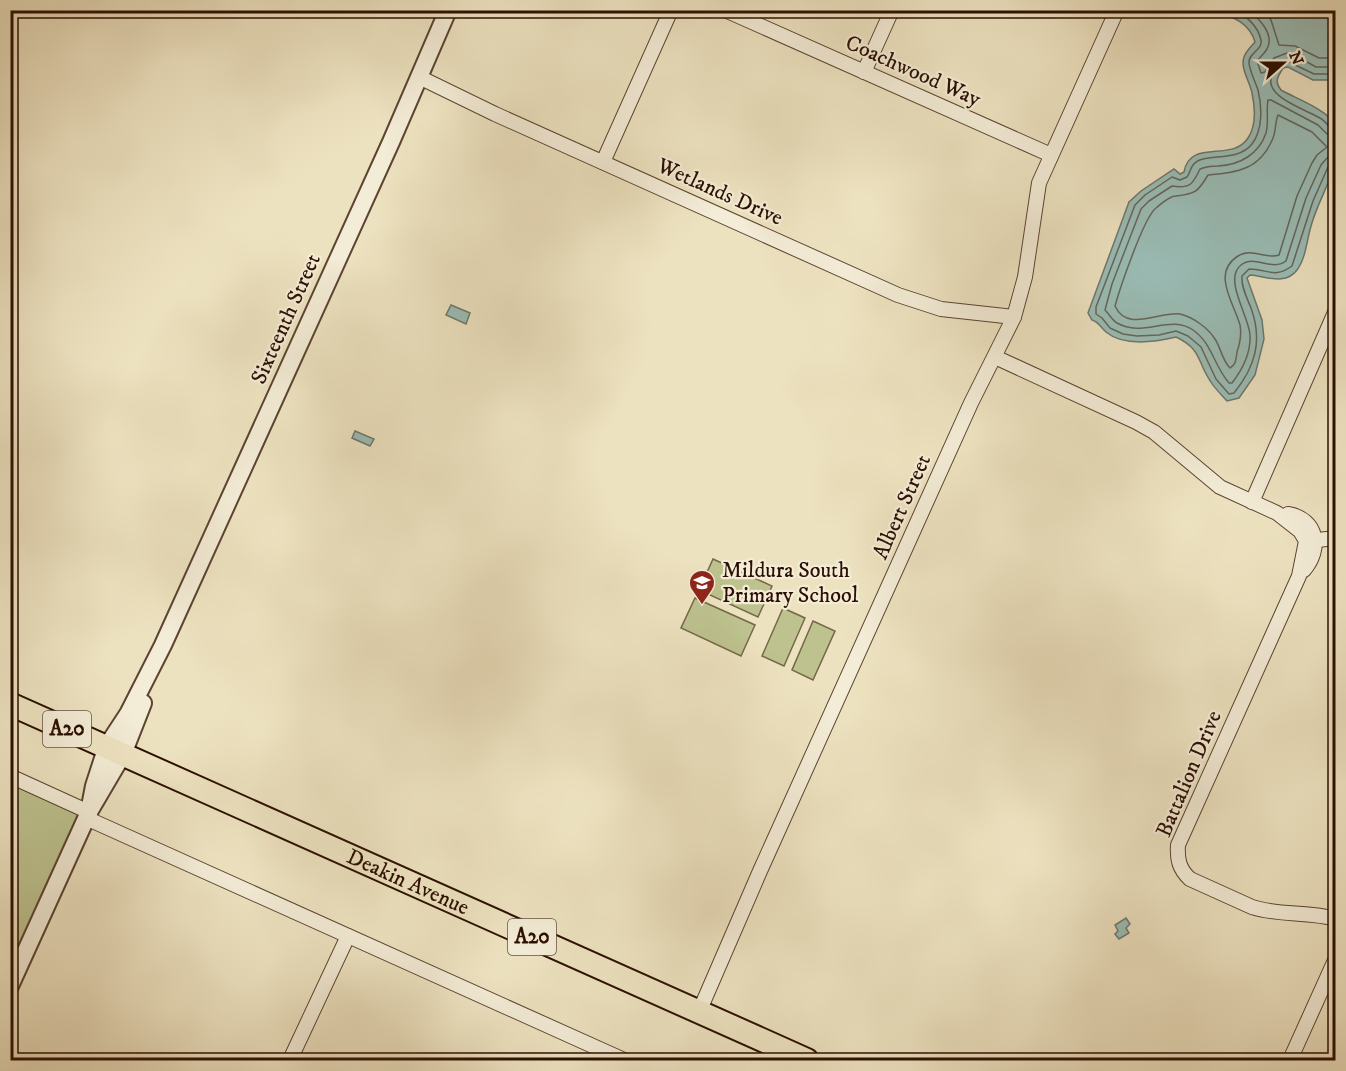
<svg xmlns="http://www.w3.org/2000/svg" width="1346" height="1071" viewBox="0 0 1346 1071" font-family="'IM FELL DW Pica',serif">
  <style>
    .green { fill: #bdc28f; stroke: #746848; stroke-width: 1.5 }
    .water { fill: #9abdb6; stroke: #6e776e; stroke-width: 1.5 }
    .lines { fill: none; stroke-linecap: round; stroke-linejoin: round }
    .shore { stroke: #63665c; stroke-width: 1.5 }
    .minor-casing { stroke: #5c4431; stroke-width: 16 }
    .tertiary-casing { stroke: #5c4431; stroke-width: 20 }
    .trunk-casing { stroke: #2c0f01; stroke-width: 26 }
    .minor { stroke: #f3ecd6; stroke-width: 14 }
    .tertiary { stroke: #f3ecd6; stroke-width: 16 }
    .trunk { stroke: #ede2c0; stroke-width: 22 }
    .labels { text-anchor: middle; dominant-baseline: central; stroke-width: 4.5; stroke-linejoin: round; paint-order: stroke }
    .shield { fill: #f3ecd6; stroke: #685141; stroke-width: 1.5 }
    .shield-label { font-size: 21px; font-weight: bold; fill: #2c0f01 }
    .street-label { font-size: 22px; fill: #2c0f01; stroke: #f3ecd6 }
    .poi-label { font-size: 22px; fill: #2c0f01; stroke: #f3ecd6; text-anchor: start }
  </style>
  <rect width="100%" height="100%" fill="#ede2c0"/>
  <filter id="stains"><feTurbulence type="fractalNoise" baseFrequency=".00333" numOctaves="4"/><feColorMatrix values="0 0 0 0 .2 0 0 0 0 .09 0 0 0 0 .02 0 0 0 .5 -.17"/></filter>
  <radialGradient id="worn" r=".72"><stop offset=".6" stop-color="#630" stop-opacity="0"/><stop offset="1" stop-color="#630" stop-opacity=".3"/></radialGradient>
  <g class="green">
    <polygon points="713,559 772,586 758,617 699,590"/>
    <polygon points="695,598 755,625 741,656 681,628"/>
    <polygon points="783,608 805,618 784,666 762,656"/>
    <polygon points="813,621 835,631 813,680 792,670"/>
    <polygon points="11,776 89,812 11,988"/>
  </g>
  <g class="water">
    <path d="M1216,11h120l-1,69h-22l-25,-13 -5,1c-5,8 -9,14 -2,22 14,8 47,20 53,34 3,6 2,13 2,19 0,35 -16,51 -25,83 -4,13 -5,32 -14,44 -12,16 -31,6 -47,5l-3,3 15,42 2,19 -9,36 -16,23 -12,3c-5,-6 -12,-12 -16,-19 -14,-20 -9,-33 -35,-45 -21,5 -52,10 -70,-5 -6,-5 -7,-10 -14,-12l-4,-7 41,-111 12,-11 33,-22 6,5 4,-2c6,-34 48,-9 64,-34 8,-12 7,-31 4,-45 -2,-11 -12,-25 -8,-36 2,-6 8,-11 11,-15 -6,-20 -21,-24 -39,-31z"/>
    <polygon points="451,305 470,313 466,324 446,315"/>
    <polygon points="355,431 374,439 370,446 352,438"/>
    <polygon points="1126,918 1130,924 1126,928 1129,933 1119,939 1115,934 1118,931 1115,925"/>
  </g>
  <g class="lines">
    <g class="shore">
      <path d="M1233,10c13,5 25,16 28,30 2,10 -13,13 -12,23 1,9 6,18 9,27 4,16 5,40 -6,54 -16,20 -49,7 -59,21 -3,4 -3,8 -6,12l-7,3 -8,-3 -27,18 -10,10 -39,102v7l6,4 8,10 13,6 14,2 22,-1 17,-4 12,5 13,11 15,32 13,15 5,-1c21,-26 29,-52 17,-85 -4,-10 -10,-21 -9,-32l7,-7c19,0 25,10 43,-3l21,-65 15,-34 8,-3"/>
      <path d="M1249,10c10,9 26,24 18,39 -3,5 -7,8 -10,12l4,12 4,-1 9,-14 13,-5 11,4 18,10h20"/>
      <polyline points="1263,10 1271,20 1279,45 1295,46 1319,58 1336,58"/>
      <path d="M1336,74h-22l-27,-13c-7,2 -10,5 -14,12 -13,23 32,36 47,45 4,2 7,6 10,10h6"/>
      <path d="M1278,115l34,17 15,15 -10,8 -5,8 -15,33 -18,59c-13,5 -27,-8 -41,1 -27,17 -4,47 2,69 2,10 0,18 -3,27 -1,7 -1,13 -7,16 -8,-8 -9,-20 -15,-29 -7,-11 -22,-22 -35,-25 -20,-3 -53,19 -65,-8 5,-18 29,-89 41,-98 5,-4 13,-12 20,-12 19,-2 22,-4 32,-21 30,-3 52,-5 65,-37 3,-7 2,-16 5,-23z"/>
      <path d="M1336,136l-9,-2 -9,-9 -47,-25h-3c-2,10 1,22 -2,33 -7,21 -26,32 -48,33 -7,0 -11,0 -18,3 -7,15 -10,20 -28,17l-23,15 -8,8 -29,75 -7,26c4,4 7,10 12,13 26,15 53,-9 76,7 19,13 21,36 36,53h3c10,-13 19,-31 18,-48 -1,-19 -27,-56 -9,-70 14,-11 30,7 45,-4l20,-63 15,-33 6,-7 9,-1"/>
    </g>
    <defs>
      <g id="minor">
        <polyline points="725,10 1051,155"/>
        <polyline points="864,72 892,10"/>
        <polyline points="419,77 495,114 898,295 941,309 1014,317"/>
        <polyline points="603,162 671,10"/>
        <path d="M995,357l141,65 18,10 66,55 57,26 23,18 6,10 -7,35 -121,269c-1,14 1,24 12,34l62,28c27,9 56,4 84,12"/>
        <polyline points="1252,502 1336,310"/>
        <path d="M1288,514c30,5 34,35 16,56"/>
        <polyline points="1308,541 1336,538"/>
        <polyline points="10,776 89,812"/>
        <polyline points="86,818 624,1060"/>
        <polyline points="699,1012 760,871 971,403 1014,317 1025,277 1039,183 1117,10"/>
        <polyline points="290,1060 348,936"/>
        <polyline points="1290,1060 1336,958"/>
      </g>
      <g id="tertiary">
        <polyline points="89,812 94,786 107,746 128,714 163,645 391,142 448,10"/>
        <polyline points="10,986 89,812 123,754 143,703"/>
      </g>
      <g id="trunk">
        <path id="s1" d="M10,704l797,356"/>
      </g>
    </defs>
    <use href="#minor" class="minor-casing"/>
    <use href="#tertiary" class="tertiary-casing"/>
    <use href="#trunk" class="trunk-casing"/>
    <use href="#minor" class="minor"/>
    <use href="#tertiary" class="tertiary"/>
    <use href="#trunk" class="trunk"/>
  </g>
  <defs>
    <symbol id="school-pin" viewBox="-11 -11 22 30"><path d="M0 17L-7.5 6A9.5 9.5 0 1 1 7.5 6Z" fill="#8f2418" stroke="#f3ecd6"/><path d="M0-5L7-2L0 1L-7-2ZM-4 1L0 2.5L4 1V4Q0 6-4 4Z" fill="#fff"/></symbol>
  </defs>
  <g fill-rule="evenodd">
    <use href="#school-pin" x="687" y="568" width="30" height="40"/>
  </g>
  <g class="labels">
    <g class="shield">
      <rect x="43" y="711" width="48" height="36" rx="4.5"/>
      <rect x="508" y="919" width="48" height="36" rx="4.5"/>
    </g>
    <g class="shield-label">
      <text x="67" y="729">A20</text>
      <text x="532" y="937">A20</text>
    </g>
    <g class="street-label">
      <text transform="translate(913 71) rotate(24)">Coachwood Way</text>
      <text transform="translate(720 192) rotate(24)">Wetlands Drive</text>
      <text transform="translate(286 319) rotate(-66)">Sixteenth Street</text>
      <text transform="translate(902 507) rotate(-66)">Albert Street</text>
      <text transform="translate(1189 774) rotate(-67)">Battalion Drive</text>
      <text stroke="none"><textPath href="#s1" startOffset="436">Deakin Avenue</textPath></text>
    </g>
    <g class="poi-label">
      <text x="722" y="570">Mildura South<tspan x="722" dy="25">Primary School</tspan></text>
    </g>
  </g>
  <rect width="1346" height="1071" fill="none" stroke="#ede2c0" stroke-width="36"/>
  <rect x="12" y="12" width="1322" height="1047" fill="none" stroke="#2c0f01" stroke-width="3"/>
  <rect x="18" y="18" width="1310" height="1035" fill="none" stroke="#2c0f01" stroke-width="1.5"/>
  <g transform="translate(1283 63) rotate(69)" stroke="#f3ecd6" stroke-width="4.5" paint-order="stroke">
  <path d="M0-4.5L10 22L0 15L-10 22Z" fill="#2c0f01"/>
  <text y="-9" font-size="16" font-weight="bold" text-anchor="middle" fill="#2c0f01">N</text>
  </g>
  <rect width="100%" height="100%" filter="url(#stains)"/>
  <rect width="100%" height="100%" fill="url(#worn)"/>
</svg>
